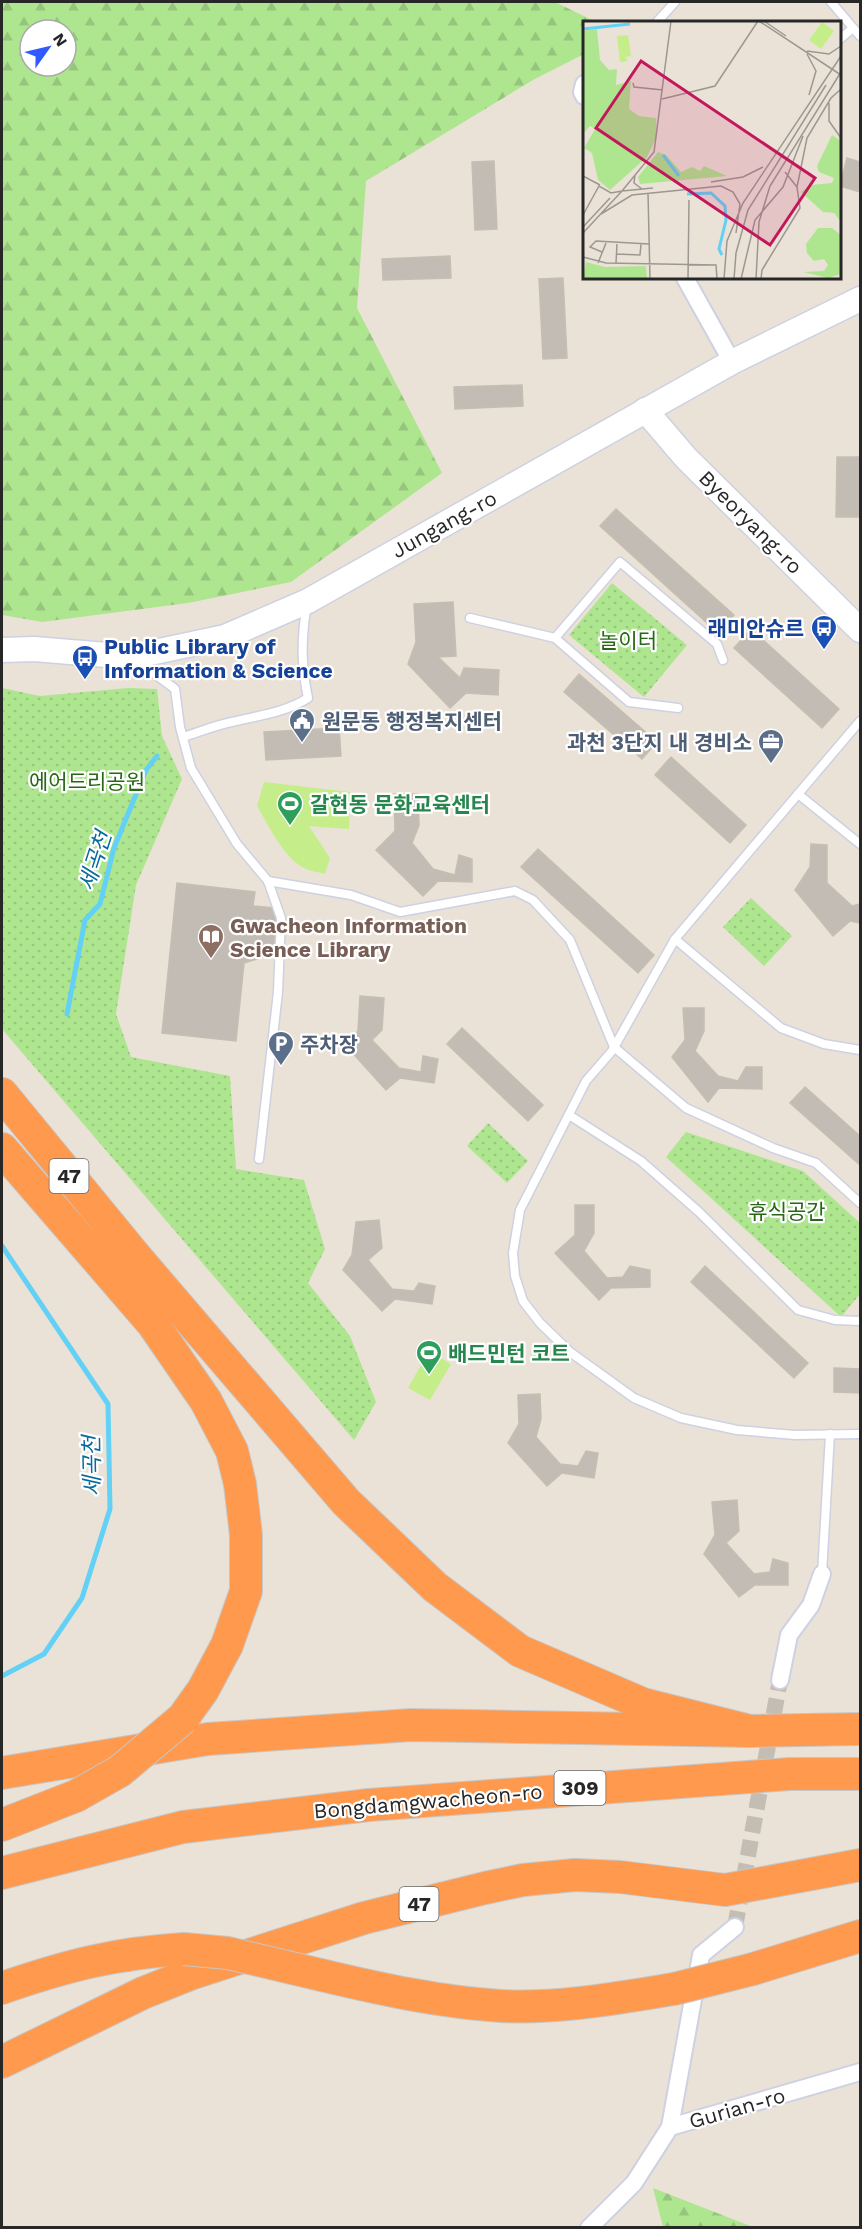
<svg xmlns="http://www.w3.org/2000/svg" width="862" height="2229" viewBox="0 0 862 2229" font-family="'Work Sans','Noto Sans KR',sans-serif">
  <style>
    .forest { fill: url(#forest-firs); fill-rule: evenodd }
    .park { fill: url(#park-dots) }
    .pitch { fill: #c5ee8a }
    .lines { fill: none; stroke-linecap: round; stroke-linejoin: round }
    .stream { stroke: #63d0f5; stroke-width: 5 }
    .building { fill: #c2bcb4; stroke: #c6beb1; stroke-width: 1.5 }
    .street-tunnel { stroke: #c4bdb4; stroke-width: 16; stroke-dasharray: 16 8; stroke-linecap: butt }
    .lane-casing { stroke: #cdd1e2; stroke-width: 11 }
    .street-casing { stroke: #cdd1e2; stroke-width: 20 }
    .secondary-casing { stroke: #cdd1e2; stroke-width: 27 }
    .highway-casing { stroke: #c7c7c7; stroke-width: 34 }
    .lane { stroke: #fff; stroke-width: 8 }
    .street { stroke: #fff; stroke-width: 16 }
    .secondary { stroke: #fff; stroke-width: 24 }
    .highway { stroke: #ff994e; stroke-width: 32 }
    .highway-bridge-casing { stroke: #c7c7c7; stroke-width: 34; stroke-linecap: butt }
    .highway-bridge { stroke: #ff994e; stroke-width: 32 }
    .labels { text-anchor: middle; dominant-baseline: central; stroke-width: 4.5; stroke-linejoin: round; paint-order: stroke }
    .shield { fill: #fff; stroke: #686868; stroke-width: 1.5 }
    .shield-label { font-size: 20px; font-weight: bold; fill: #272727 }
    .street-label { font-size: 21px; fill: #272727; stroke: #fff }
    .transit-label { font-size: 21px; font-weight: bold; fill: #164399; stroke: #fff; text-anchor: end }
    .park-label { font-size: 21px; fill: #276715; stroke: #fff }
    .service-label { font-size: 21px; font-weight: bold; fill: #4e5e75; stroke: #fff; text-anchor: start }
    .leisure-label { font-size: 21px; font-weight: bold; fill: #27864d; stroke: #fff; text-anchor: start }
    .education-label { font-size: 21px; font-weight: bold; fill: #785e54; stroke: #fff; text-anchor: start }
    .water-label { font-size: 22px; font-style: italic; fill: #066b9d; stroke: #fff }
    .inset-river { fill: none; stroke: #63d0f5; stroke-width: 3 }
    .inset-road { fill: none; stroke: #9d9791; stroke-width: 1.5 }
    .view { fill: #c2185b; fill-opacity: 0.15; stroke: #c2185b; stroke-width: 3 }
    .inset-edge { fill: none; stroke: #272727; stroke-width: 3 }
  </style>
  <defs>
    <pattern id="forest-firs" width="22" height="20" patternUnits="userSpaceOnUse" patternTransform="scale(1.5)"><rect width="22" height="20" fill="#aee690"/><path d="M5 1l3.5 6h-7zM16 11l3.5 6h-7z" fill="#96c57c"/></pattern>
    <pattern id="park-dots" width="8" height="8" patternUnits="userSpaceOnUse" patternTransform="scale(1.5)"><rect width="8" height="8" fill="#aee690"/><path d="M2 2h.1M6 6h.1" fill="none" stroke="#96c57c" stroke-width="1.8" stroke-linecap="round"/></pattern>
  </defs>
  <rect width="100%" height="100%" fill="#ebe2d7"/>
  <g class="forest">
    <path d="M2,2h553l41,20h-12v32l-51,26 -167,101 -9,127 85,165 -151,109 -103,21 -146,19 -40,-7zM30,30h36v36h-36z"/>
    <polygon points="653,2188 753,2227 663,2227"/>
  </g>
  <g class="park">
    <polygon points="612,583 687,645 644,697 569,635"/>
    <polygon points="2,688 40,696 128,688 157,689 162,736 182,779 136,885 116,1014 131,1057 230,1076 236,1169 304,1180 325,1249 308,1283 350,1336 376,1402 354,1440 2,1029"/>
    <polygon points="751,898 792,936 764,966 723,927"/>
    <polygon points="488,1123 528,1161 507,1183 467,1146"/>
    <polygon points="686,1132 803,1171 860,1223 860,1294 841,1317 666,1157"/>
  </g>
  <g class="pitch">
    <path d="M264,782l86,10 -1,37 -40,-3 21,32 -5,16c-6,-2 -13,-2 -19,-5 -22,-10 -37,-43 -49,-63z"/>
    <polygon points="429,1351 451,1364 430,1400 408,1388"/>
  </g>
  <g class="lines">
    <g class="stream">
      <polyline points="67,1014 85,920 100,904 114,848 146,770 157,756"/>
      <polyline points="2,1246 108,1404 110,1509 82,1598 44,1654 2,1676"/>
    </g>
  </g>
  <g class="building">
    <polygon points="847,158 860,162 860,192 840,186"/>
    <polygon points="494,161 497,229 475,230 472,162"/>
    <polygon points="450,256 451,278 383,280 382,259"/>
    <polygon points="563,278 567,358 543,359 539,279"/>
    <polygon points="522,385 523,406 455,409 454,387"/>
    <polygon points="837,457 860,457 860,517 836,517"/>
    <polygon points="616,509 734,615 718,633 600,526"/>
    <polygon points="453,602 456,656 438,657 460,678 464,668 499,670 498,695 466,693 450,708 408,664 416,642 414,604"/>
    <polygon points="751,629 839,709 822,728 734,648"/>
    <polygon points="579,674 657,742 642,759 564,692"/>
    <polygon points="339,728 341,756 266,760 264,732"/>
    <polygon points="671,757 746,825 730,843 655,775"/>
    <polygon points="394,794 418,794 419,825 412,843 433,869 455,875 459,855 472,859 472,882 438,881 423,896 376,850 395,831"/>
    <polygon points="811,844 827,845 827,883 852,906 860,904 860,923 850,921 833,936 795,890 810,867"/>
    <polygon points="538,849 654,955 638,973 521,867"/>
    <polygon points="177,883 255,892 253,906 275,908 278,933 273,947 263,957 244,963 236,1041 162,1033"/>
    <polygon points="360,996 384,998 382,1030 372,1040 399,1068 421,1072 423,1056 438,1059 434,1083 400,1078 386,1090 349,1049 358,1030"/>
    <polygon points="683,1008 704,1008 704,1031 695,1051 718,1076 738,1081 746,1067 762,1067 762,1089 719,1088 708,1102 672,1057 685,1040"/>
    <polygon points="462,1028 543,1105 528,1121 447,1044"/>
    <polygon points="805,1087 860,1136 860,1165 790,1103"/>
    <polygon points="575,1205 594,1205 594,1233 584,1251 607,1278 623,1277 630,1266 650,1270 650,1287 611,1288 599,1300 555,1253 575,1235"/>
    <polygon points="379,1220 382,1248 368,1260 392,1289 414,1291 419,1283 435,1286 432,1304 395,1299 382,1311 343,1270 352,1255 356,1222"/>
    <polygon points="705,1266 808,1363 794,1378 691,1282"/>
    <polygon points="834,1368 860,1369 860,1393 834,1392"/>
    <polygon points="540,1394 541,1419 536,1437 560,1464 578,1466 586,1451 598,1453 594,1478 562,1473 547,1486 508,1443 519,1424 518,1395"/>
    <polygon points="737,1500 739,1531 726,1543 754,1574 770,1572 773,1559 788,1563 788,1585 755,1585 739,1597 704,1554 715,1535 712,1502"/>
  </g>
  <g class="lines">
    <polyline class="street-tunnel" points="735,1927 780,1680"/>
    <defs>
      <g id="lane">
        <polyline points="831,2 860,36"/>
        <polyline points="657,22 675,2"/>
        <polyline points="840,39 853,28"/>
        <polyline points="470,618 555,638 620,562 717,644 723,660"/>
        <polyline points="555,638 629,702 678,708"/>
        <polyline points="136,660 175,689 180,727 191,768 237,844 268,881 281,918 278,992 259,1159"/>
        <polyline points="860,721 675,939 612,1051 586,1081 520,1210 513,1253 515,1276 523,1301 540,1323 570,1352 634,1398 681,1418 737,1430 795,1435 860,1434"/>
        <path d="M183,737c16,-5 33,-12 49,-15 28,-7 52,-9 76,-24 -7,-33 -7,-60 -1,-94"/>
        <polyline points="798,794 860,844"/>
        <polyline points="268,881 351,895 400,912 515,891 533,900 570,940 614,1047 686,1108 773,1148 816,1163 860,1203"/>
        <polyline points="675,939 781,1028 824,1044 860,1050"/>
        <polyline points="569,1115 641,1161 699,1212 798,1310 835,1320 860,1321"/>
        <polyline points="822,1574 830,1434"/>
      </g>
      <g id="street">
        <polyline points="584,84 582,92 584,96"/>
        <polyline points="685,278 732,362"/>
        <polyline points="780,1680 789,1635 811,1605 822,1574"/>
        <polyline points="670,2127 701,1955 735,1927"/>
        <polyline points="589,2228 634,2183 670,2127 860,2072"/>
      </g>
      <g id="secondary">
        <polyline points="645,410 686,458 860,630"/>
        <polyline points="2,650 34,649 131,657 225,637 308,601 732,362 860,299"/>
      </g>
      <g id="highway">
        <polyline points="2,1094 136,1257 346,1502 435,1587 520,1651 643,1704 750,1731"/>
        <polyline points="2,1149 153,1324 206,1401 232,1451 240,1484 246,1535 246,1591 227,1645 203,1690 183,1718"/>
        <polyline points="2,1773 208,1739 411,1725 750,1731 860,1729"/>
        <polyline points="790,1774 860,1774"/>
        <polyline points="2,1825 76,1796"/>
        <polyline points="2,1873 183,1827 369,1805"/>
        <polyline points="753,1969 860,1936"/>
        <path d="M321,1975c59,14 118,27 180,31 58,3 116,-8 173,-17"/>
        <path d="M2,1988c64,-22 113,-35 182,-39"/>
        <polyline points="2,2062 143,1993 193,1973 364,1918 485,1888 523,1880 575,1875 620,1877 725,1890 860,1865"/>
      </g>
    </defs>
    <use href="#lane" class="lane-casing"/>
    <use href="#street" class="street-casing"/>
    <use href="#secondary" class="secondary-casing"/>
    <use href="#highway" class="highway-casing"/>
    <use href="#lane" class="lane"/>
    <use href="#street" class="street"/>
    <use href="#secondary" class="secondary"/>
    <use href="#highway" class="highway"/>
    <defs>
      <g id="highway-bridge">
        <polyline points="76,1796 120,1771 183,1718"/>
        <polyline points="369,1805 790,1774"/>
        <polyline points="184,1949 228,1953 321,1975"/>
        <polyline points="674,1989 753,1969"/>
      </g>
    </defs>
    <use href="#highway-bridge" class="highway-bridge-casing"/>
    <use href="#highway-bridge" class="highway-bridge"/>
  </g>
  <defs>
    <symbol id="bus-pin" viewBox="-11 -11 22 30"><path d="M0 17L-7.5 6A9.5 9.5 0 1 1 7.5 6Z" fill="#1a4fb4" stroke="#fff"/><path d="M-5-6H5V4H4V6H2V4H-2V6H-4V4H-5ZM-3.5-4V0h7V-4ZM-3.5 1.2v1.5H-2V1.2ZM2 1.2v1.5H3.5V1.2Z" fill="#fff"/></symbol>
    <symbol id="civic-pin" viewBox="-11 -11 22 30"><path d="M0 17L-7.5 6A9.5 9.5 0 1 1 7.5 6Z" fill="#5c6f8a" stroke="#fff"/><path d="M-.6-6.5H3V-4.5H.6V-3L4-1V1h2V6H-6V1h2V-1L-.6-3ZM-1.2 2.5V6h2.4V2.5Z" fill="#fff"/></symbol>
    <symbol id="office-pin" viewBox="-11 -11 22 30"><path d="M0 17L-7.5 6A9.5 9.5 0 1 1 7.5 6Z" fill="#5c6f8a" stroke="#fff"/><path d="M-6-3h4V-5.5h4V-3h4V5H-6ZM-1-4.5V-3h2v-1.5ZM-6 0V1H6V0Z" fill="#fff"/></symbol>
    <symbol id="stadium-pin" viewBox="-11 -11 22 30"><path d="M0 17L-7.5 6A9.5 9.5 0 1 1 7.5 6Z" fill="#2e9e5b" stroke="#fff"/><path d="M0-5a6.5 5 0 1 0 0 10a6.5 5 0 1 0 0-10ZM-3.5-1.8h7v3.6h-7Z" fill="#fff"/></symbol>
    <symbol id="library-pin" viewBox="-11 -11 22 30"><path d="M0 17L-7.5 6A9.5 9.5 0 1 1 7.5 6Z" fill="#8d6e63" stroke="#fff"/><path d="M-6-4Q-3-5.5-.7-3.5V5Q-3 3-6 4ZM6-4Q3-5.5 .7-3.5V5Q3 3 6 4Z" fill="#fff"/></symbol>
    <symbol id="parking-pin" viewBox="-11 -11 22 30"><path d="M0 17L-7.5 6A9.5 9.5 0 1 1 7.5 6Z" fill="#5c6f8a" stroke="#fff"/><path d="M-3.5-5.5H1a3.5 3.5 0 0 1 0 7H-1V5.5H-3.5ZM-1-3.4V-.6H.8a1.4 1.4 0 0 0 0-2.8Z" fill="#fff"/></symbol>
  </defs>
  <g fill-rule="evenodd">
    <use href="#bus-pin" x="809" y="613" width="30" height="40"/>
    <use href="#bus-pin" x="70" y="643" width="30" height="40"/>
    <use href="#civic-pin" x="287" y="706" width="30" height="40"/>
    <use href="#office-pin" x="756" y="727" width="30" height="40"/>
    <use href="#stadium-pin" x="275" y="789" width="30" height="40"/>
    <use href="#library-pin" x="196" y="922" width="30" height="40"/>
    <use href="#parking-pin" x="266" y="1029" width="30" height="40"/>
    <use href="#stadium-pin" x="414" y="1338" width="30" height="40"/>
  </g>
  <g class="labels">
    <g class="shield">
      <rect x="49.5" y="1159" width="39" height="34" rx="4.5"/>
      <rect x="554.5" y="1771" width="51" height="34" rx="4.5"/>
      <rect x="399.5" y="1887" width="39" height="34" rx="4.5"/>
    </g>
    <g class="shield-label">
      <text x="69" y="1176">47</text>
      <text x="580" y="1788">309</text>
      <text x="419" y="1904">47</text>
    </g>
    <g class="street-label">
      <text transform="translate(751 522) rotate(45)">Byeoryang-ro</text>
      <text transform="translate(444 524) rotate(-29)">Jungang-ro</text>
      <text transform="translate(428 1801) rotate(-5)">Bongdamgwacheon-ro</text>
      <text transform="translate(737 2108) rotate(-16)">Gurian-ro</text>
    </g>
    <g class="transit-label">
      <text x="804" y="628">래미안슈르</text>
      <text x="104" y="646" text-anchor="start">Public Library of<tspan x="104" dy="24">Information &amp; Science</tspan></text>
    </g>
    <g class="park-label">
      <text x="628" y="640">놀이터</text>
      <text x="87" y="781">에어드리공원</text>
      <text x="787" y="1211">휴식공간</text>
    </g>
    <g class="service-label">
      <text x="322" y="721">원문동 행정복지센터</text>
      <text x="752" y="742" text-anchor="end">과천 3단지 내 경비소</text>
      <text x="300" y="1044">주차장</text>
    </g>
    <g class="leisure-label">
      <text x="310" y="804">갈현동 문화교육센터</text>
      <text x="448" y="1353">배드민턴 코트</text>
    </g>
    <g class="education-label">
      <text x="230" y="925">Gwacheon Information<tspan x="230" dy="24">Science Library</tspan></text>
    </g>
    <g class="water-label">
      <text transform="translate(95 861) rotate(-72)">세곡천</text>
      <text transform="translate(92 1466) rotate(-91)">세곡천</text>
    </g>
  </g>
  <g transform="translate(583 21)">
    <rect width="258" height="258" fill="#ebe2d7"/>
    <path d="M14,8l3,31 9,10 8,-1 -1,16 15,-4 -2,28 10,7 17,2 1,18 -10,21 -37,33 -12,-10 -6,-27 -8,-5 11,-19 -5,-3 -7,8v-103zM249,114l9,6v81l-7,-9 -11,-1 -22,-20 10,-7 21,-2 2,-5 -15,-6 -2,-6zM235,207h14l9,7v39l-13,4 -25,-6 21,-1 4,-6 -4,-6 -10,2 -7,-8 -1,-9zM3,241l19,5 41,-1 1,13h-64z" fill="#aee690"/>
    <path d="M75,131l8,3 15,17 11,-5 8,4 4,-5 23,10 -87,8 -2,-7z" fill="#aee690"/>
    <path d="M239,1l12,9 -13,18 -12,-9zM45,14l3,21 -6,1 3,4 -8,1 -3,-26z" fill="#c5ee8a"/>
    <path class="inset-river" d="M0,8l47,-5M80,134l16,21M104,173l24,-1 14,13 1,14 -7,29 3,6"/>
    <path class="inset-road" d="M176,0l82,54M181,0l22,15M224,30l22,3 12,-8M224,33l9,17 -7,24M50,62l1,4 29,3M79,78l53,-13 43,-65M246,82v18l12,17M202,151l12,15M52,154l-1,8 8,6M0,155l17,9M128,161l32,-5 20,-10M39,170l31,-3M65,172l2,86M18,193l31,-19 89,-9 12,6 7,12 -4,29M0,194l16,-29 12,7 11,-2 32,-39 17,-131M0,206l27,-29M0,212l39,-42M19,231l-12,-5 6,-6 53,3M33,233l24,1 1,-11M0,236l23,6 110,2 1,14M15,242l8,-20M33,242l1,-19M105,258l1,-79M141,258l3,-38 16,-38 98,-147M151,258l2,-26 12,-43 78,-125M158,258l14,-59 28,-33 20,-51M173,258l3,-57 11,-36 71,-114M178,258l1,-9 38,-62 -3,-21 10,-49 24,-40 9,-8"/>
    <path class="view" d="M58,40l174,117 -45,67 -174,-117z"/>
    <rect width="258" height="258" class="inset-edge"/>
  </g>
  <rect width="862" height="2229" fill="none" stroke="#272727" stroke-width="6"/>
  <g transform="translate(48 48) rotate(56)"><circle r="28" fill="#ffffff" stroke="#a9a9a9" stroke-width="1.5"/>
  <path d="M0-4.5L10 22L0 15L-10 22Z" fill="#305aff"/>
  <text y="-9" font-size="16" font-weight="bold" text-anchor="middle" fill="#272727">N</text>
  </g>
</svg>
